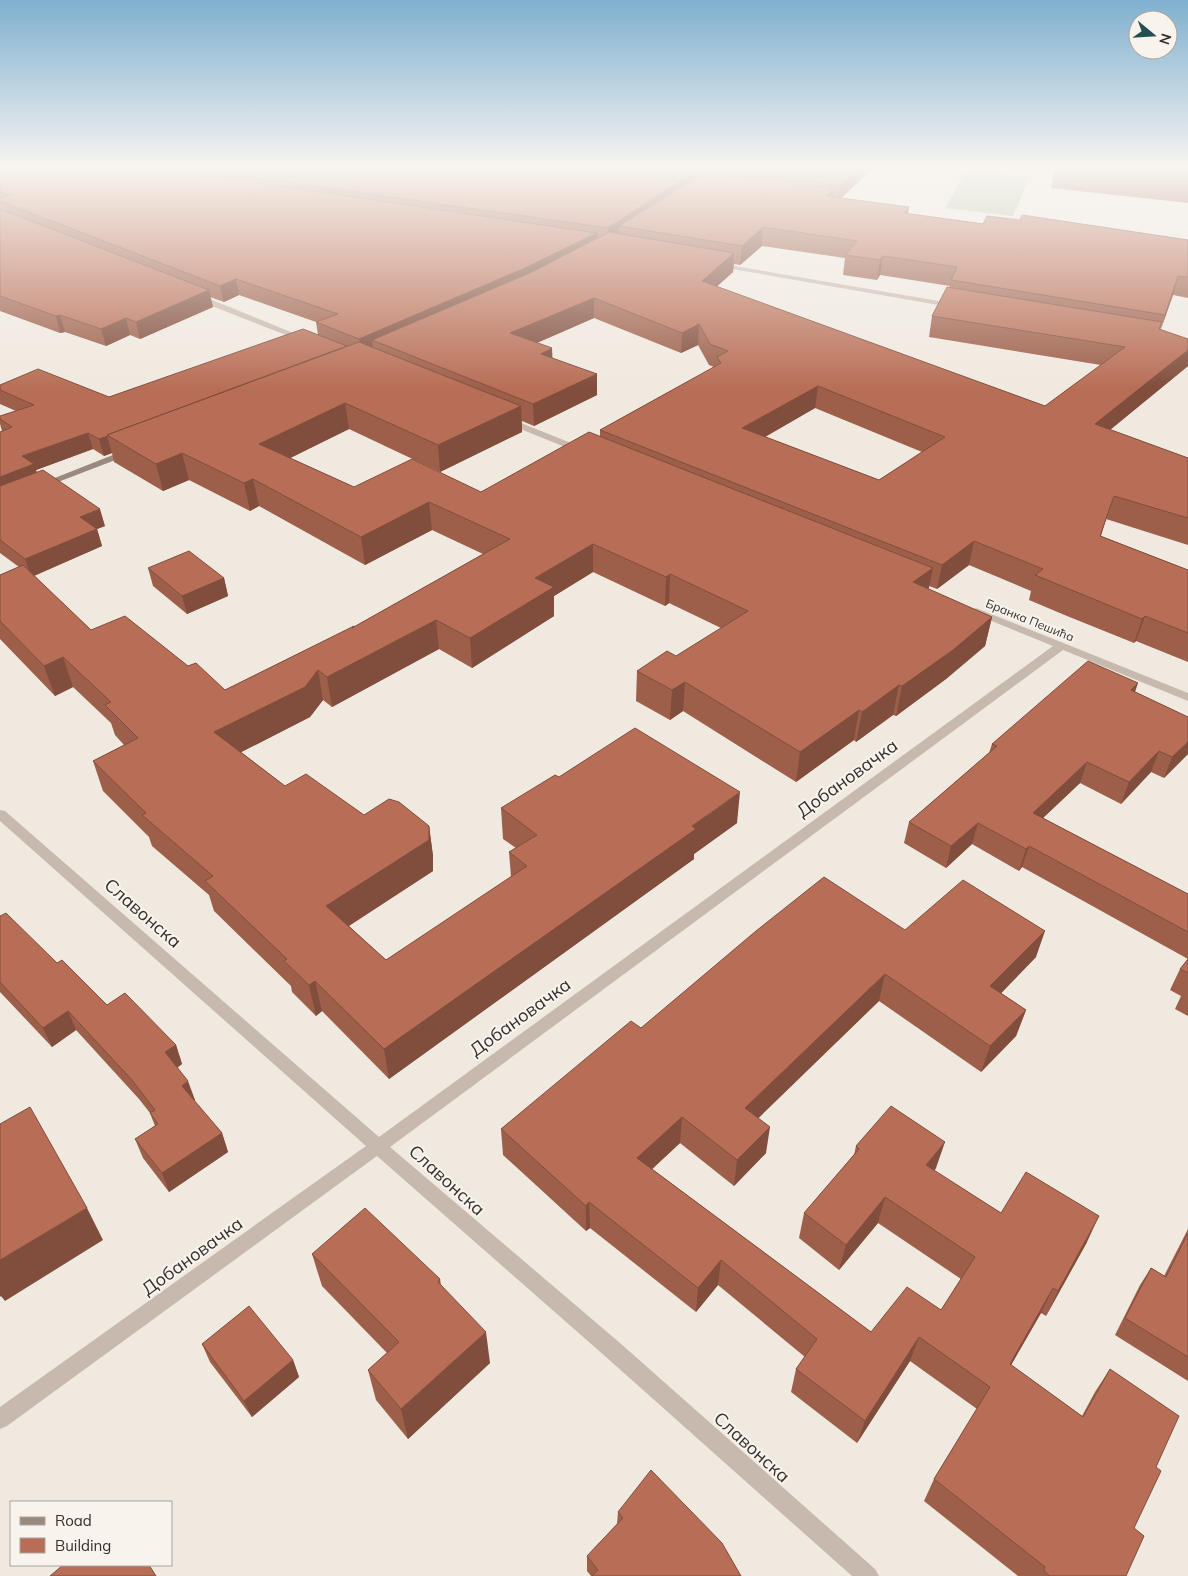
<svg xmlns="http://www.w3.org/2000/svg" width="1188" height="1576" viewBox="0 0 1188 1576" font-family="Mulish,sans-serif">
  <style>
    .green { fill: #b4bea1 }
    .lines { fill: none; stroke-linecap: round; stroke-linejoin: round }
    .minor { fill: #c7b9ad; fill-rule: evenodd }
    .secondary { fill: #9b897f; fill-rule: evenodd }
    .wall { fill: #9e5f4a; fill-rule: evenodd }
    .shaded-wall { fill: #814d3c }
    .building { fill: #b86e56; stroke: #814d3c; fill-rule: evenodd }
    .labels { text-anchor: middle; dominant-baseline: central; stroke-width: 4; stroke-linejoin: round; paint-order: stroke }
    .far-street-label { font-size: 12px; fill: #362e2b; stroke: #f8f3ec }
    .near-street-label { font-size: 18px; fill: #362e2b; stroke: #f8f3ec }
  </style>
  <rect width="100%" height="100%" fill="#f0e9e0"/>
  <polygon class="green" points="967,170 1030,177 1013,216 945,208"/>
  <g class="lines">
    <g class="minor">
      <polygon points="717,263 956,304 960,306 956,308 715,266 714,265"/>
      <polygon points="194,295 200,295 308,339 301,341 194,299"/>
      <polygon points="506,417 586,449 587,451 586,453 580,453 503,422 503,418"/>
      <polygon points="976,608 1188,693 1188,701 1063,650 390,1147 620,1343 875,1569 879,1576 852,1576 606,1357 377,1156 7,1426 0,1429 0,1407 366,1146 0,821 0,810 5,811 379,1137 1053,646 972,613 971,611"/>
    </g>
    <polygon class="secondary" points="128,449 131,450 131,454 45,487 39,487 37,485"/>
  </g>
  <g class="wall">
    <path d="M0,169h872l-31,29 67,16 75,10 205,16v58l-15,-3 -13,35 28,36 -78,64 78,28v87l-82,-26 -5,17 87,34v92l-52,-21 -2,2 -67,-27 -38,-16 2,-9 -62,-26 -32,24 -8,-3 -1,3 64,28 -7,29 -39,33 -50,37 -3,-1 -37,27 -2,-2 -58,42 -113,-71 -13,9 -34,-19 1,-30 39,-15 45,-28 -52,-25 -4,3 -72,-34 -39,24v20l-82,52 -33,-19 -107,58 -9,-7 -13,17 -69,35 44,34 79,29 65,11 4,30v15l-84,55 37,34 125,-83 -2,-25 7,-4 -13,-9 -2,-31 58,-31 178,46 -43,31v5l-305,220 -67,-68 -6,5 -24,-24 -1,-6 -77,-75 -5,-16 -57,-49 -3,-9 -46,-46 -10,-30 31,-16 -9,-10 -4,-12 -38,-36 -18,9 -55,-57v-64l19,-8 -19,-14v-121l2,-1 -2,-7v-8l16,-5 -16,-7v-19l109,12 209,-62 -2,-13 -77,-27 -15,7 -14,-5 3,10 -73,32 -10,-4 -24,11 -41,-14 -5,1 -60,-22zM762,246l83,12 -2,17 34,5 3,-5 70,11 -18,30 -3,21 172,28 -56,41 -329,-119 17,-15 1,-8 6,1zM594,318l87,35 17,-8 11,20 5,2 -114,63v7l-119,55 -127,-5 -64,-29 59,-29 91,43 82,-40v-11l12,5 63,-31v-21l-45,-16 -15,-15zM815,408l107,44 -43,28 -114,-43zM93,449l11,7 8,-3 2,9 49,29 26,-11 61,31 9,-5 106,59 67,-35 51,24 -129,73 -129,63 -37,-24 -97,-36 -57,-54 68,-30 -5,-17 8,-3 -68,-53 -1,-3z"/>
    <polygon points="1055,169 1188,169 1188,203 1051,188"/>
    <polygon points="148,568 224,578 228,596 187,614 153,586"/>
    <polygon points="1135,692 1188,717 1188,754 1164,778 1151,772 1121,804 1080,783 1043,818 1188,894 1188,959 1022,867 1019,871 972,844 946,868 904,843 909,822 989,753 992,744"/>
    <polygon points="0,916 107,1005 176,1045 182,1064 177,1068 195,1100 194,1101 222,1133 228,1152 169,1192 143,1158 135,1139 155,1126 150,1113 139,1099 76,1030 52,1047 0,992"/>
    <polygon points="905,930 1036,957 1001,993 1026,1010 1016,1036 981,1072 879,1001 758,1118 766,1153 734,1186 680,1143 652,1169 871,1332 941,1310 961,1279 878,1223 839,1270 799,1238 804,1213 854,1155 856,1146 936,1168 934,1171 1001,1213 1087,1242 1046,1316 1041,1313 1011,1365 1082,1416 1095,1392 1110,1369 1156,1467 1134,1528 1126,1576 1018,1576 924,1501 934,1479 977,1409 910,1361 857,1443 791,1392 796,1369 805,1357 718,1285 696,1312 590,1228 586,1231 503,1155 501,1129 641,1028"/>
    <polygon points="1188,959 1188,1016 1175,1009 1181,996 1170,990 1180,969"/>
    <polygon points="1188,1229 1188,1381 1115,1335 1140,1285 1151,1268 1164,1276"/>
    <polygon points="312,1254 440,1279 441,1285 490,1363 408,1439 376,1400 368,1370 387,1353 322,1286"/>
    <polygon points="202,1344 293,1360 299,1377 252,1417 210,1362"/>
    <polygon points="618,1512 741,1576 591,1576 587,1571 587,1556 617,1524"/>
  </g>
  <g class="shaded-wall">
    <polygon points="705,169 720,169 714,169 713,173 704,179"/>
    <polygon points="858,169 872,169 838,201 840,186"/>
    <polygon points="697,170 697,184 619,226 619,236 608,243 608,228"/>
    <polygon points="833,189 831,207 826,196"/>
    <polygon points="909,207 906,225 904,213"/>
    <polygon points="763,227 762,246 740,265 742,246"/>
    <polygon points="597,233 597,249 372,340 373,351 362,356 359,339"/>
    <polygon points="734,253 733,272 701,301 702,281"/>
    <polygon points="883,256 880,275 877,280 880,260"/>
    <polygon points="1178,276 1173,295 1159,335 1165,315"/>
    <polygon points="236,279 239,295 224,302 220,286"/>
    <polygon points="209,290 213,307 140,339 136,322"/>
    <polygon points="594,298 594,318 511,354 510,333"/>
    <polygon points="60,315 65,332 60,333 56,316"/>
    <polygon points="126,318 130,335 106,346 101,329"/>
    <polygon points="699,324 698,345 681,353 682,333"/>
    <polygon points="552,348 553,369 541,354"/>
    <polygon points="1188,350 1188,366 1089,447 1095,424"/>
    <polygon points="597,374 597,395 534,426 533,404"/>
    <polygon points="818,386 815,408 740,451 742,428"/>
    <polygon points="345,403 349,429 264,471 259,444"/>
    <polygon points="521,406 522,432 440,472 438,445"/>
    <polygon points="88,433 93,449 36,470 39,481 0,496 0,477 22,456"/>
    <polygon points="107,436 112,453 104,456 99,439"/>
    <polygon points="182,453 189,480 163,491 156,464"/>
    <polygon points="253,479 259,506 250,511 244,483"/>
    <polygon points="429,502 432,530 365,565 361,537"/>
    <polygon points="100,509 105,526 97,529 102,546 31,577 25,559 80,517"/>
    <polygon points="974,541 969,565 937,589 942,565"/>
    <polygon points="593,544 593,572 554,596 554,616 472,668 470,638 535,578"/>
    <polygon points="933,568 927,597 913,582"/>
    <polygon points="670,574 669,603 665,606 666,577"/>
    <polygon points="224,578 228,596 187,614 182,596"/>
    <polygon points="1145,616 1136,641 1134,643 1142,619"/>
    <polygon points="992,617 985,646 946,679 896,716 902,686"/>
    <polygon points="436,620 439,649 332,707 327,677"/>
    <polygon points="63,657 73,687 55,696 44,666"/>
    <polygon points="318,670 323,700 310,717 222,762 214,732"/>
    <polygon points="685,682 683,711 670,720 672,690"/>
    <polygon points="1138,683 1131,704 1131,690"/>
    <polygon points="899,685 893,715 856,742 862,712"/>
    <polygon points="859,710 854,740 796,782 800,752"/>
    <polygon points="1188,742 1188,754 1164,778 1172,757"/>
    <polygon points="1159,751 1151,772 1121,804 1129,782"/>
    <polygon points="1087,762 1080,783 1026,834 1033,813"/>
    <polygon points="740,792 737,823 694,854 694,859 389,1079 384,1049"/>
    <polygon points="978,823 972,844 946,868 951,846"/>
    <polygon points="429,826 433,856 433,871 333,936 326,906"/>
    <polygon points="1029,846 1022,867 1019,871 1026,849"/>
    <polygon points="1045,931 1036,957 982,1013 990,986"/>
    <polygon points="885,974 879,1001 742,1134 745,1108"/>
    <polygon points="315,981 322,1011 316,1016 309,985"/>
    <polygon points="1026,1010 1016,1036 981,1072 990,1046"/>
    <polygon points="68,1011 76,1030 52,1047 43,1028"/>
    <polygon points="176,1045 182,1064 172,1071 165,1052"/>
    <polygon points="188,1081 195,1100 189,1104 182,1086"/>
    <polygon points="682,1117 680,1143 636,1184 637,1158"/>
    <polygon points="770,1127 766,1153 734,1186 737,1160"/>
    <polygon points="222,1133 228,1152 169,1192 162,1173"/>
    <polygon points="945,1142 936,1168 918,1191 926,1165"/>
    <polygon points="885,1197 878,1223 839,1270 846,1245"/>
    <polygon points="589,1202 590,1228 586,1231 586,1206"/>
    <polygon points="87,1208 103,1240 5,1301 1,1296 0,1297 0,1260"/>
    <polygon points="1099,1216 1087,1242 1046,1316 1058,1291"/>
    <polygon points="721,1260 718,1285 696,1312 698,1288"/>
    <polygon points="1053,1288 1041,1313 998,1388 1010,1364"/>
    <polygon points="486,1332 490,1363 408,1439 401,1409"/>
    <polygon points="919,1337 910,1361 857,1443 865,1421"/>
    <polygon points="293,1360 299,1377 252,1417 244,1401"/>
  </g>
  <g class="building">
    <polygon points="0,169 150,169 225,178 597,233 525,268 359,339 316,322 338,314 236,279 220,286 0,201 0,198 10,195 0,192"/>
    <polygon points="196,169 688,169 697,170 608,228"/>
    <polygon points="714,169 858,169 840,186"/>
    <polygon points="1068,169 1188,169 1188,181"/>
    <polygon points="706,172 833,189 826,196 909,207 904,213 983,224 987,216 1020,220 1022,215 1188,240 1188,277 1178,276 1165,315 951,280 957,267 883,256 880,260 845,255 857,241 763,227 742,246 619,226"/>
    <polygon points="0,209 209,290 136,322 126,318 101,329 60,315 56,316 0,296"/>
    <path d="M609,232l125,21 -32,28 343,125 80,-59 -193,-31 15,-29 215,35 -3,7 29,10v11l-93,74 93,34v60l-74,-22 -14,40 88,34v63l-43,-17 -3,3 -107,-44 8,-6 -69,-28 -32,24 -342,-135 121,-67 -4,-6 11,-6 -18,-7 -11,-20 -17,9 -88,-35 -84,35 42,15 -11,6 56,20 -64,30 -161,-64 160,-68zM818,386l127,51 -66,43 -137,-52z"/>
    <polygon points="303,329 347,346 107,435 108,436 99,439 88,433 22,456 34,464 0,477 0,432 12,427 0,419 0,416 34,405 0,390 0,385 38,369 109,397"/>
    <polygon points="359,342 521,406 438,445 345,403 259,444 354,487 412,459 481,492 589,432 933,568 913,582 992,617 953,650 902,686 899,685 862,712 859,710 800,752 685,682 672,690 637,671 667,651 676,656 748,611 670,574 666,577 593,544 535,578 554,587 470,638 436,620 327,677 318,670 305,687 214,732 285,786 306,774 364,815 389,799 399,802 429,826 429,840 326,906 386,960 527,866 509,852 537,835 501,808 555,775 559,777 635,728 740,792 692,826 696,829 384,1049 315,981 309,985 284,961 287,959 205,881 213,876 142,815 146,813 93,761 138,738 105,705 111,702 63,657 44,666 0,621 0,575 23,565 91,630 125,616 188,666 196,663 225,690 354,626 352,628 510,539 429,502 361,537 253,479 244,483 182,453 156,464 107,435"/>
    <polygon points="43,470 100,509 80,517 97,529 25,559 0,540 0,486"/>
    <polygon points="189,551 224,578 182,596 148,568"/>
    <polygon points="1088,661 1138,683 1131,690 1188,717 1188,742 1172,757 1159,751 1129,782 1087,762 1033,813 1188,894 1188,932 1029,846 1026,849 978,823 951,846 909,822 997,746 992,744"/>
    <polygon points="824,877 905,930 963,880 1045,931 990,986 1026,1010 990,1046 885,974 745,1108 770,1127 737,1160 682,1117 637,1158 871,1332 907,1287 941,1310 975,1257 885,1197 846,1245 804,1213 859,1149 856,1146 891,1106 945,1142 926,1165 1001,1213 1026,1172 1099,1216 1058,1291 1053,1288 1010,1364 1083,1417 1110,1369 1179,1416 1156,1467 1161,1471 1134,1528 1144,1536 1126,1576 1050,1576 1044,1571 1045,1567 934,1479 990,1387 919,1337 865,1421 796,1369 817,1339 721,1260 698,1288 589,1202 586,1206 501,1129 631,1021 641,1028 756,931"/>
    <polygon points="6,913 57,963 62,960 107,1005 125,993 176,1045 165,1052 188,1081 182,1086 222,1133 162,1173 135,1139 158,1124 150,1113 155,1110 132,1080 68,1011 43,1028 0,982 0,916"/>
    <polygon points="1188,959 1188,973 1180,969"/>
    <polygon points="30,1107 87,1208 0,1260 0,1124"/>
    <polygon points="365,1208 440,1279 438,1282 486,1332 401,1409 368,1370 399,1342 312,1254"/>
    <polygon points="1188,1233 1188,1357 1125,1318 1151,1268 1166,1277"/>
    <polygon points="249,1306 293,1360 244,1401 202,1344"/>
    <polygon points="651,1470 722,1543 741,1576 592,1576 598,1570 587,1556 623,1518 618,1512"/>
    <polygon points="63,1565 149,1565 156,1576 50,1576"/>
  </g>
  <linearGradient id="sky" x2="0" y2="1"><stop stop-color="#7fb0cf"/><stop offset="0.43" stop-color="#f8f5f1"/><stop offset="1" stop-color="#f8f5f1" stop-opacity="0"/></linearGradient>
  <rect width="1188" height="389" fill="url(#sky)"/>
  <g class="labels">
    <g class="far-street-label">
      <text transform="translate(1030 620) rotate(22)">Бранка Пешића</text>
    </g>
    <g class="near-street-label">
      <text transform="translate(847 778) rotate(-36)">Добановачка</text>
      <text transform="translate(143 913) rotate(41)">Славонска</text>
      <text transform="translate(520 1017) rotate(-36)">Добановачка</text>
      <text transform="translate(447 1180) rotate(42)">Славонска</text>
      <text transform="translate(192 1256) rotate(-36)">Добановачка</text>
      <text transform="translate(752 1447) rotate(42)">Славонска</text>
    </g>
  </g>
  <rect x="10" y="1501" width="162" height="65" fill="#f8f3ec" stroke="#aaa49f"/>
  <rect x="20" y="1517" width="25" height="8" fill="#9b897f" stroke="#aaa49f"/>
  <text x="55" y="1526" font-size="15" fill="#362e2b">Road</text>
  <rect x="20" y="1538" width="25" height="15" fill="#b86e56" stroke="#aaa49f"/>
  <text x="55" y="1551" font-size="15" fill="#362e2b">Building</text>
  <g transform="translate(1153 35) rotate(108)"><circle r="24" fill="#f8f3ec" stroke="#aaa49f"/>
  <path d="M0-4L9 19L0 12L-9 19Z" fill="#255053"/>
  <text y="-8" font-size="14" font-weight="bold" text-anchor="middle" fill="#362e2b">N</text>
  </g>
</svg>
